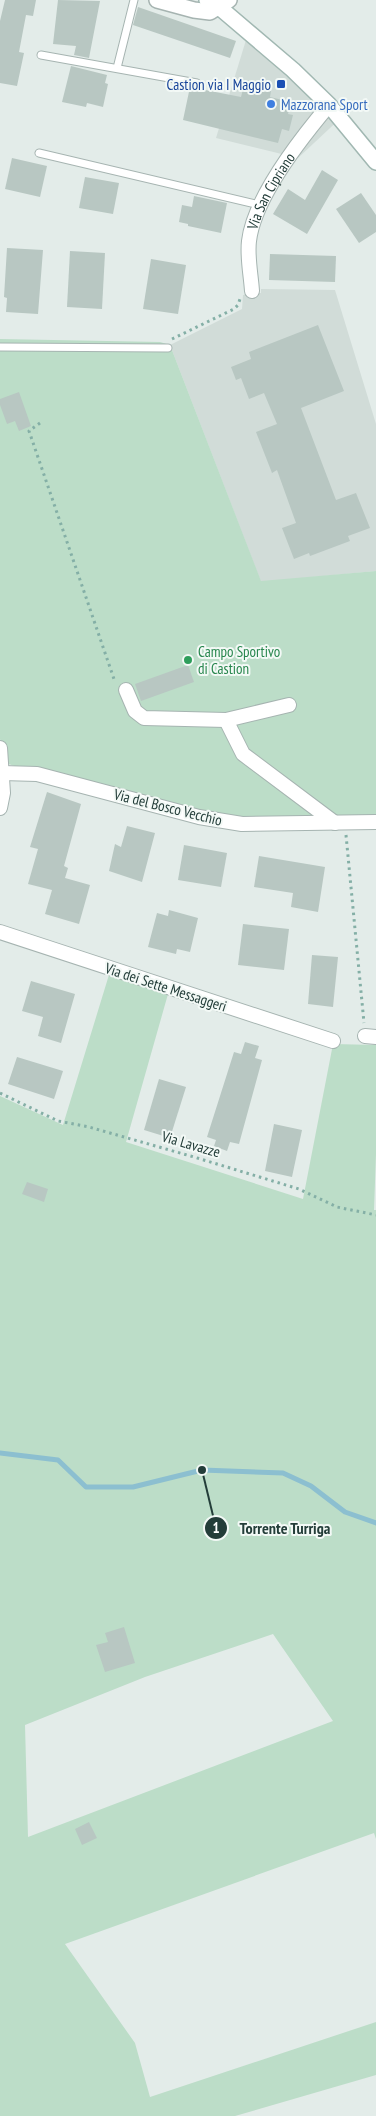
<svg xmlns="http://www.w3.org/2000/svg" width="376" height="2116" viewBox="0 0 376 2116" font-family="'PT Sans Narrow',sans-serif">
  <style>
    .built { fill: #d1dcd8 }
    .green { fill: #bcddc8; fill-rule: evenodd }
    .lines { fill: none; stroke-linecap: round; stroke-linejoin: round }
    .stream { stroke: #8cbfd0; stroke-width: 5 }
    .building { fill: #b8c7c2 }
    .service-casing { stroke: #a6b4b1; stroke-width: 9 }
    .minor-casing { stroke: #a6b4b1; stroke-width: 16 }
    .tertiary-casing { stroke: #a6b4b1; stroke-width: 18 }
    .secondary-casing { stroke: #a1b8b2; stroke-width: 18 }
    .path { stroke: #84afa6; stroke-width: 3; stroke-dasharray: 2.5 4; stroke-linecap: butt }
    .service { stroke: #fff; stroke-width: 7 }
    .minor { stroke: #fff; stroke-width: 14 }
    .tertiary { stroke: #fff; stroke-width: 15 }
    .secondary { stroke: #fff; stroke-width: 15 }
    .transit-dot { fill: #1a4fb4; stroke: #f3f9f6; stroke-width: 2 }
    .shop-dot { fill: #3f7fe0; stroke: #f3f9f6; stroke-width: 2 }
    .leisure-dot { fill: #2e9e5b; stroke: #f3f9f6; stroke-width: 2 }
    .labels { text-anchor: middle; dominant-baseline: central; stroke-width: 4; stroke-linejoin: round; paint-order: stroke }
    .transit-label { font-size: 15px; fill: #164399; stroke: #f3f9f6; text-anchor: end }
    .shop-label { font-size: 15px; fill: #366cbe; stroke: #f3f9f6; text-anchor: start }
    .street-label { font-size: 15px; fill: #233d39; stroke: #f3f9f6 }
    .leisure-label { font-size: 15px; fill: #27864d; stroke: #f3f9f6; text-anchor: start }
    .leader { fill: none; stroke: #233d39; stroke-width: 2 }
    .callout-dot { fill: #233d39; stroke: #f3f9f6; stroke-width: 2 }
    .mark-label { font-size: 15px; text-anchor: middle; font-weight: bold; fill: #fff }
    .callout-label { font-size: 16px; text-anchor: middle; font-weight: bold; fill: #233d39; stroke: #f3f9f6; stroke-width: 4; stroke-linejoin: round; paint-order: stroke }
  </style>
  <rect width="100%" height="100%" fill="#e3ece9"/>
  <g class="built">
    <polygon points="246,40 345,114 298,158 216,138"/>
    <polygon points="261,289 335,290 376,424 376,571 261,582 170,345 242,309 243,295 261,293"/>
  </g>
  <g class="green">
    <polygon points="0,339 160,342 170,345 261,581 376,571 376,827 242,826 37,774 6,763 0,739"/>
    <path d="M112,965l58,22 -44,155 177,57 30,-155 43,1v109l-2,56h2v629l-2,-6 -309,111 70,99 15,54 226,-75v53l-141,41h-235v-1020l63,29zM273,1634l60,87 -305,116 -3,-112 120,-48z"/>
  </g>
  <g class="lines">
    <polyline class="stream" points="0,1453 58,1460 86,1487 133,1487 202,1470 283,1473 311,1486 345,1512 376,1523"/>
  </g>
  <g class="building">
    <polygon points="5,0 36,0 33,16 26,15 19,52 24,53 17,86 0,83 0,21"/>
    <polygon points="58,0 100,1 89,58 74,55 76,46 53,44"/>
    <polygon points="138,7 236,41 230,58 133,25"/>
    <polygon points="71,66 107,75 105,83 108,84 103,107 87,103 86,107 62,102"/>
    <polygon points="244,85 271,91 270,97 291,102 288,114 293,115 289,131 282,129 278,143 183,120 190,87 241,97"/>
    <polygon points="12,158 47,166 40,197 5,189"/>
    <polygon points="322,170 338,180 307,234 273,214 288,189 305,200"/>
    <polygon points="85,177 119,183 113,214 79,208"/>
    <polygon points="361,193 376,215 376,232 359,243 336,209"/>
    <polygon points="194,196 227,203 221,233 188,226 188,224 179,222 182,205 192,207"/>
    <polygon points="7,248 43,250 38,314 6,312 7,298 4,297"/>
    <polygon points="70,251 105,253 102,309 67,307"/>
    <polygon points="270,254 336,256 335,282 269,280"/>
    <polygon points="151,259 186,265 178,314 143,309"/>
    <polygon points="318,325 344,391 301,408 336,500 356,493 370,528 348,536 350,541 310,556 309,553 294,559 282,528 296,523 277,470 272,473 256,432 277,424 264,393 249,399 241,378 236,380 231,367 251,359 249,352"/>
    <polygon points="19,392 31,426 19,431 15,421 7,424 0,405 0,399"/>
    <polygon points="188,665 194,682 141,701 135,684"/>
    <polygon points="47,792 81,804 64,866 68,868 65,878 90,885 79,924 45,914 52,890 28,884 38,849 30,847"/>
    <polygon points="127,826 155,833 142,882 109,871 115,844 121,847"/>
    <polygon points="184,845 227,853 221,887 178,880"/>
    <polygon points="259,856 325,867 318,912 291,907 293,893 254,887"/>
    <polygon points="169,910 198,918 190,952 177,949 176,954 148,947 157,913 168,916"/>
    <polygon points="243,924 289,929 284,970 238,965"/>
    <polygon points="312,955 338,957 333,1007 308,1004"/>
    <polygon points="31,981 75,994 61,1043 38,1036 43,1017 22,1011"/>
    <polygon points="245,1042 259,1046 255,1058 262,1060 239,1144 230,1142 227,1151 214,1146 216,1140 207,1137 234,1052 241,1054"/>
    <polygon points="17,1057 63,1071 54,1099 8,1084"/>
    <polygon points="159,1079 186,1087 170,1138 144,1130"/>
    <polygon points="274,1124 302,1130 292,1177 265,1171"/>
    <polygon points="27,1182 48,1189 44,1202 22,1194"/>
    <polygon points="124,1627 135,1663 105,1672 96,1645 108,1642 105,1633"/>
    <polygon points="89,1822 97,1838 82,1845 75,1829"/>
  </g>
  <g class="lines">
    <defs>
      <g id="service">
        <polyline points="41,55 197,83"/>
        <polyline points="117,68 134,0"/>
        <polyline points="39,153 260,205"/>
        <polyline points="0,347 168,348"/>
      </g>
      <g id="minor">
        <path id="s1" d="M252,291c-1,-16 -5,-34 -3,-50 5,-43 53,-104 80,-136"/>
        <polyline points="126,690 135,711 144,718 226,720"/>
        <polyline points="289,705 226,720 243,754 335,823"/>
        <polyline points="0,748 3,793 0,808"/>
        <polyline points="2,773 37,774 199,817 242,824 376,822"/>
        <polyline points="0,932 333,1041"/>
        <polyline points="365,1036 376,1037"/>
      </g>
      <polyline id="tertiary" points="157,0 194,10 210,12 229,0"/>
      <polyline id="secondary" points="207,0 219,7 293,70 329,105 376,162"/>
    </defs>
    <use href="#service" class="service-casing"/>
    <use href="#minor" class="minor-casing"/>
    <use href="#tertiary" class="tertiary-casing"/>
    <use href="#secondary" class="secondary-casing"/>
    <g class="path">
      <polyline points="172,339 234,309 238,305 240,299"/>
      <polyline points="40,423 29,431 115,682"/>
      <polyline points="346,835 364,1023"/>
      <polyline points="0,1093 58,1121 89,1127 194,1157 299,1189 337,1207 376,1215"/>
    </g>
    <use href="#service" class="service"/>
    <use href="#minor" class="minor"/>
    <use href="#tertiary" class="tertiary"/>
    <use href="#secondary" class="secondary"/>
  </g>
  <rect class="transit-dot" x="276" y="79" width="10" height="10" rx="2.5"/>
  <circle class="shop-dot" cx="271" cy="104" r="5"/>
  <circle class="leisure-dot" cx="188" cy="660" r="5"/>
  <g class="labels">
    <g class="transit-label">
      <text x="271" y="84">Castion via I Maggio</text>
    </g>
    <g class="shop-label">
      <text x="281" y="104">Mazzorana Sport</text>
    </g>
    <g class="street-label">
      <text stroke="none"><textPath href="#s1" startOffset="105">Via San Cipriano</textPath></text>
      <text transform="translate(168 807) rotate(14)">Via del Bosco Vecchio</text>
      <text transform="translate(166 987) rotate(18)">Via dei Sette Messaggeri</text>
      <text transform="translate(191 1144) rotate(16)">Via Lavazze</text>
    </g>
    <g class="leisure-label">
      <text x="198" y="651">Campo Sportivo<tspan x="198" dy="17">di Castion</tspan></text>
    </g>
  </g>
  <path class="leader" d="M202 1470L216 1528"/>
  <g class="callout-dot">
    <circle cx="202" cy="1470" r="5"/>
    <circle cx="216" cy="1528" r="12"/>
  </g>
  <g class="mark-label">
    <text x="216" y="1533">1</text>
  </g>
  <g class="callout-label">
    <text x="285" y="1534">Torrente Turriga</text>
  </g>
</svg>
